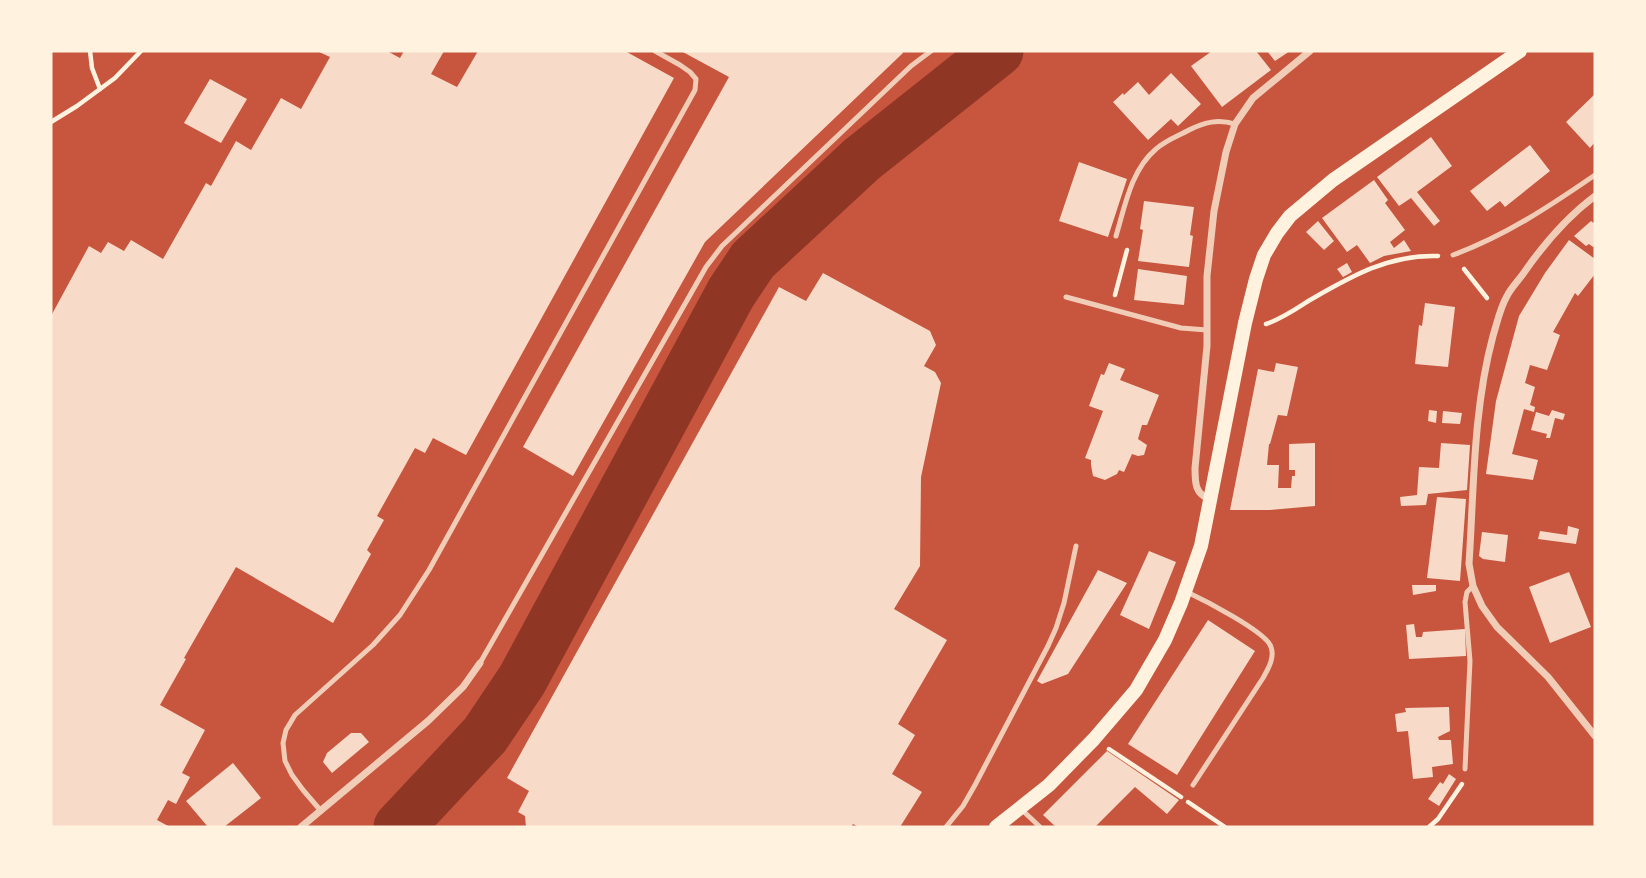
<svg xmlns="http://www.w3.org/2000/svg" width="1646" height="878" viewBox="0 0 1646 878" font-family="'Nunito Sans',sans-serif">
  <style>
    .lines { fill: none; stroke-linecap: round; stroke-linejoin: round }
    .river { stroke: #8f3625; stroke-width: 51 }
    .building { fill: #f7dbc8 }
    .path { stroke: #fff3e0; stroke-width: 4.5 }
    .service { stroke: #f1ccb7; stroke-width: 5 }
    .minor { stroke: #f1ccb7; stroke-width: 7 }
    .secondary { stroke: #fff3e0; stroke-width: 14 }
  </style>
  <rect width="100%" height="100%" fill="#c8553d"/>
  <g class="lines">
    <polyline class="river" points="399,827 485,735 522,680 731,293 753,260 862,159 998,51"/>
  </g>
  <g class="building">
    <polygon points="317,51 387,51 400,58 404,51 444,51 431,74 457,87 478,51 625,51 674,78 466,455 433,438 425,453 415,448 377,516 384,520 367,550 371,554 333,623 236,567 184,658 186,659 160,705 205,730 182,773 190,777 176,804 168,800 157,820 170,827 51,827 51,316 89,246 101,253 108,242 124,251 131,240 163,259 206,183 211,186 236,141 251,150 281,98 301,109 330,57"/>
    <polygon points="681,51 902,51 903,53 705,242 573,476 523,447 729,77"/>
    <polygon points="1212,51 1256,51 1271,70 1222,107 1191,66"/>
    <polygon points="1267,51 1290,51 1275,61"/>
    <polygon points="1171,73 1201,104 1178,126 1171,119 1148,140 1113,102 1123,93 1124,95 1138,82 1149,95"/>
    <polygon points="210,79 247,99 221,143 184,123"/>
    <polygon points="1595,94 1595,142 1590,148 1566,122"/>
    <polygon points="1431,137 1452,166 1417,192 1440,221 1434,226 1411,198 1399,206 1377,177"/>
    <polygon points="1530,145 1550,171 1505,207 1500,201 1487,211 1470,191"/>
    <polygon points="1079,162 1127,179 1108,237 1059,221"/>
    <polygon points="1374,180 1388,200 1385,203 1405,230 1390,242 1394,248 1404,240 1411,251 1384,256 1370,263 1357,245 1347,252 1322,218"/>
    <polygon points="1144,201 1194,207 1190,235 1193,236 1189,267 1138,261 1143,230 1140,229"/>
    <polygon points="1318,221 1334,241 1324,250 1306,232"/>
    <polygon points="1591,221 1595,224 1595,245 1593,247 1589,244 1586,246 1574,236"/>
    <polygon points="1569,240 1595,259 1595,274 1578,296 1575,293 1553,332 1560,335 1547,370 1530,365 1525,383 1535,387 1530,405 1535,407 1534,412 1524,409 1512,454 1538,460 1533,480 1486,474 1496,401 1519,316 1545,273"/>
    <polygon points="1347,263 1352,272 1343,277 1337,269"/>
    <polygon points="1138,269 1187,276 1184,305 1134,300"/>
    <polygon points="823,273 930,331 936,345 924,366 935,372 941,383 921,477 920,566 894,609 947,640 898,724 915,735 892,774 922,792 900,827 859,827 853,824 851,827 526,827 525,816 518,812 529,791 507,778 779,287 806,301"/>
    <polygon points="1425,303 1455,307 1448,367 1415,364 1419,325 1422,326"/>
    <polygon points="1109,363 1125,369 1120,380 1159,395 1147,425 1142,425 1138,439 1147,445 1144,455 1138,456 1132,454 1124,472 1119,470 1117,474 1105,480 1093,476 1091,465 1091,460 1085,458 1103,411 1089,406 1101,374 1104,375"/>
    <polygon points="1276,363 1298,367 1287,416 1278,415 1270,444 1269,444 1267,465 1279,465 1278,488 1291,488 1292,476 1295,476 1295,470 1289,470 1289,444 1315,443 1315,506 1270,510 1230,510 1258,369 1274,372"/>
    <polygon points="1429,410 1437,411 1436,423 1428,421"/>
    <polygon points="1552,410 1565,414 1563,420 1555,418 1550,438 1546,438 1547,434 1531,430 1536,412 1549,416"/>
    <polygon points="1443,411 1462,413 1460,424 1442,423"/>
    <polygon points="1441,443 1470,445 1467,490 1428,494 1426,505 1401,506 1400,497 1417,495 1419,467 1439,468"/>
    <polygon points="1437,497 1466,499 1460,581 1427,578"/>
    <polygon points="1568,526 1579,529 1576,544 1538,539 1540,531 1567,535"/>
    <polygon points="1482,532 1508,535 1505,562 1483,559 1479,556"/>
    <polygon points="1149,551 1176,562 1149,629 1120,615"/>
    <polygon points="1098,570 1127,583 1125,586 1068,674 1042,684 1037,681"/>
    <polygon points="1569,572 1591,627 1550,643 1529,587"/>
    <polygon points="1412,585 1436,585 1436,591 1413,595"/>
    <polygon points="1208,620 1255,651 1177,775 1128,744"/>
    <polygon points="1414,624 1416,637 1422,637 1423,632 1465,629 1466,656 1409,659 1406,625"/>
    <polygon points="1449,707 1450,731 1438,737 1439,740 1451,740 1453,764 1432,767 1433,777 1413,779 1408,731 1397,732 1395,714 1406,712 1405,708"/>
    <polygon points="351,733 361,733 369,742 332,773 323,762 327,753"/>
    <polygon points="1107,751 1179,800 1167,814 1135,787 1095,827 1056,827 1043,815"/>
    <polygon points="233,763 261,798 224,827 208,827 186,801"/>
    <polygon points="1449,774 1456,779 1439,806 1428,799 1440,782 1443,784"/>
  </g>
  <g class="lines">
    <g class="path">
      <polyline points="90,51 92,68 100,89"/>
      <polyline points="51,122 77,106 115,78 141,51"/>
      <polyline points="1464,269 1487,298"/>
      <polyline points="1115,295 1127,250"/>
      <path d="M1266,324c16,-5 30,-15 44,-24 40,-23 79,-46 128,-44"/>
      <polyline points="1109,749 1181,797"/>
      <polyline points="1188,802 1225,827"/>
      <polyline points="1429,827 1438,819 1462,784"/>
    </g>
    <g class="service">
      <path d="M1116,236c9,-30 15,-66 40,-87 10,-9 22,-13 33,-19 16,-8 29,-11 46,-6"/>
      <path d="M1453,255c52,-19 97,-49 142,-80"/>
      <polyline points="1066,297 1181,328 1207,330"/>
      <path d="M1185,591c17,8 82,41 86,56 4,11 -3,22 -8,31l-70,107"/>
      <polyline points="480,663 706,267 722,246 911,66 931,51"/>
      <polyline points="1465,769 1470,661 1465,602 1467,592 1473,586"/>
      <polyline points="1020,808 1040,827"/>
      <polyline points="321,811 303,790 292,775 285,761 283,743 286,730 295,715 373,645 400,615 429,570 695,90 696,79 690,72 680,65 655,51"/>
      <polyline points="946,827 963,806 975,785 1048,646 1056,628 1064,603 1076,546"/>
    </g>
    <g class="minor">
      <path d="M1595,196c-28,21 -52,49 -72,78 -5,7 -12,14 -16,22 -7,12 -10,27 -14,40 -20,74 -19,152 -24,228l4,22 9,20 15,21 51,50 47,59"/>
      <path d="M1211,500c-16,-6 -16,-16 -16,-32l12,-122v-70l7,-65 12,-59 9,-28 18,-26 57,-47"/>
      <polyline points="301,827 428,721 463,687 480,663"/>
    </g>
    <polyline class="secondary" points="996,827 1049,785 1094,739 1136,690 1165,640 1181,603 1201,546 1245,323 1256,279 1264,255 1277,233 1290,216 1333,180 1520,51"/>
  </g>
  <rect width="1646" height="878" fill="none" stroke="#fff3e0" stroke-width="105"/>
</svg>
